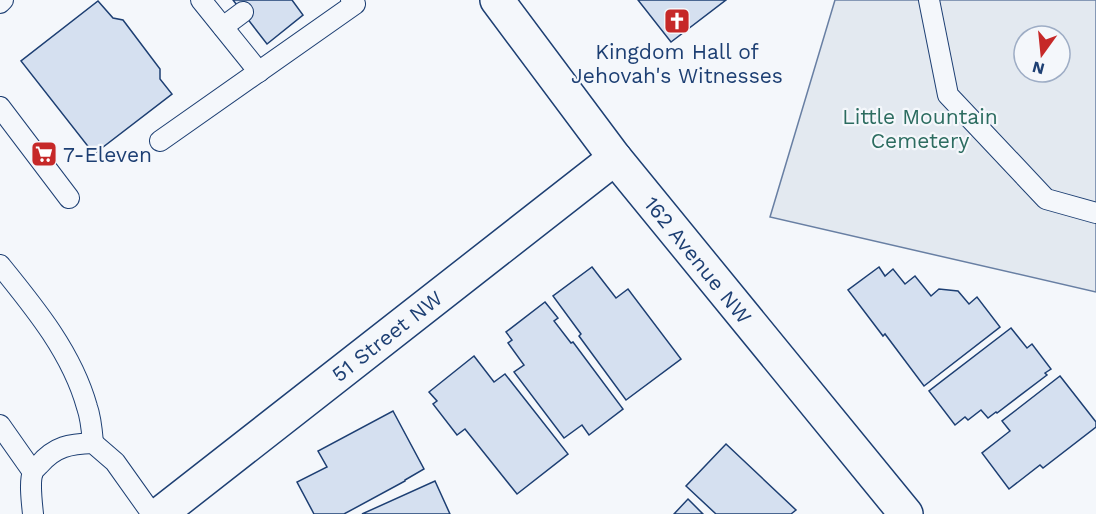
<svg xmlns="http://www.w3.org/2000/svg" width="1096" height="514" viewBox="0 0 1096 514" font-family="'Work Sans',sans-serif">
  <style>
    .green { fill: #e3e9f0; stroke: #687fa3; stroke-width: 1.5; fill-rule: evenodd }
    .building { fill: #d5e0f0; stroke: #1d3f73; stroke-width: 1.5 }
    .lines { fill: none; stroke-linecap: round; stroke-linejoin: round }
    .service-casing { stroke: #1d3f73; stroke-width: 22 }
    .minor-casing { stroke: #1d3f73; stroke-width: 36 }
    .tertiary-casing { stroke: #1d3f73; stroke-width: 36 }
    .service { stroke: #f4f7fb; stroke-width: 20 }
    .minor { stroke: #f4f7fb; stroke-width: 33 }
    .tertiary { stroke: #f4f7fb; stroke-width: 33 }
    .labels { text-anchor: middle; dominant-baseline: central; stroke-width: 4.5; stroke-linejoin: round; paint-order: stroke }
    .poi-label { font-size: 21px; fill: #1d3f73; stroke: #f4f7fb }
    .park-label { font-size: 21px; fill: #2c6c60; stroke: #f4f7fb }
    .street-label { font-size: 21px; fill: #1d3f73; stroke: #f4f7fb }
  </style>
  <rect width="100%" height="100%" fill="#f4f7fb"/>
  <path class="green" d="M835,0h261v292l-326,-75zM1024,36h36v36h-36z"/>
  <g class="building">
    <polygon points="233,0 292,0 303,15 267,44"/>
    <polygon points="638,0 726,0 671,42"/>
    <polygon points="98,1 113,18 123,20 160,69 160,79 172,94 94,154 21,61"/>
    <polygon points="592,267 616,298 628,289 681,359 626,400 579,336 581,334 553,296"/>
    <polygon points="879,267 885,276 893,269 905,284 915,276 931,296 939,289 958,291 969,304 977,297 1000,327 924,386 885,334 883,336 848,290"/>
    <polygon points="545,302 558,318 554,321 571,343 573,342 623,409 589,435 582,425 564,438 514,372 524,365 508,343 512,340 506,332"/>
    <polygon points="1011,328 1027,348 1032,344 1051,369 1045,373 1047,375 997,413 996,412 988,418 981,410 968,420 965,417 955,425 929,391"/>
    <polygon points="474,356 494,382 505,374 568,454 517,494 465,429 457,435 433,404 437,401 429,392"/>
    <polygon points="1060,376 1096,422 1096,427 1043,468 1040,465 1009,489 982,453 1010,431 1002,421"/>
    <polygon points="393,411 424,469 405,480 405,481 344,514 314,514 297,482 327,467 318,451"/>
    <polygon points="726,444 796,510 791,514 716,514 686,486"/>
    <polygon points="435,481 450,514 362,514"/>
    <polygon points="688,499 703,514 674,514"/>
  </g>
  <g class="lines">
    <defs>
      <g id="service">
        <polyline points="201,0 259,72"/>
        <polyline points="929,0 948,95 1046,199 1096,213"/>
        <polyline points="0,3 3,0"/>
        <polyline points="223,27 243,12"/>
        <polyline points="0,107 69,198"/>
        <polyline points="160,141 355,4 351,0"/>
        <path d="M0,265c35,43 72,88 87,142 4,11 5,24 6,36"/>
        <polyline points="0,425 33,472"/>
        <path d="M33,514c-1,-10 -4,-33 0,-42 1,-3 4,-5 6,-7 16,-19 31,-21 54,-22l22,19 37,52"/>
      </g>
      <polyline id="minor" points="160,514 615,158"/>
      <polyline id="tertiary" points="497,0 615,158 906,514"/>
    </defs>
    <use href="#service" class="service-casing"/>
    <use href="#minor" class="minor-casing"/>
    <use href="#tertiary" class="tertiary-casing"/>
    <use href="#service" class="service"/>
    <use href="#minor" class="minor"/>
    <use href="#tertiary" class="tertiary"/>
  </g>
  <defs>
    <symbol id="church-square" viewBox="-11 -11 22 22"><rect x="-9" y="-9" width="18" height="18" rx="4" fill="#c62828" stroke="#f4f7fb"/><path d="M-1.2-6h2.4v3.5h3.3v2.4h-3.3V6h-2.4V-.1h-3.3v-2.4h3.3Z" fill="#fff"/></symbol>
    <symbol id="supermarket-square" viewBox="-11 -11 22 22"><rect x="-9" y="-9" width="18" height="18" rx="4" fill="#c62828" stroke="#f4f7fb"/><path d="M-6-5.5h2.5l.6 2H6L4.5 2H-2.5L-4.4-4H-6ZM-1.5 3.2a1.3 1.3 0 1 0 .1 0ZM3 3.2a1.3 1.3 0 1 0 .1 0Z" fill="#fff"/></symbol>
  </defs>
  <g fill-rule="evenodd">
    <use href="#church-square" x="662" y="6" width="30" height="30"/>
    <use href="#supermarket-square" x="29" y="139" width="30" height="30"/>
  </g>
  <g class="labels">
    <g class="poi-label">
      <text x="677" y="51">Kingdom Hall of<tspan x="677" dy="24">Jehovah's Witnesses</tspan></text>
      <text x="63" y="154" text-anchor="start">7-Eleven</text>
    </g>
    <g class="park-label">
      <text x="920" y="116">Little Mountain<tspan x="920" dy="24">Cemetery</tspan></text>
    </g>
    <g class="street-label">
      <text transform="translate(698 260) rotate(51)">162 Avenue NW</text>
      <text transform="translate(387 336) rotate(-38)">51 Street NW</text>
    </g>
  </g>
  <g transform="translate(1042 54) rotate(195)"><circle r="28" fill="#f4f7fb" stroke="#9eadc5" stroke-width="1.5"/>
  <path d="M0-4.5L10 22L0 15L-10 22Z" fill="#c62828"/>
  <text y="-9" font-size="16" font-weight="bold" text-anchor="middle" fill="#1d3f73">N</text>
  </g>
</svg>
